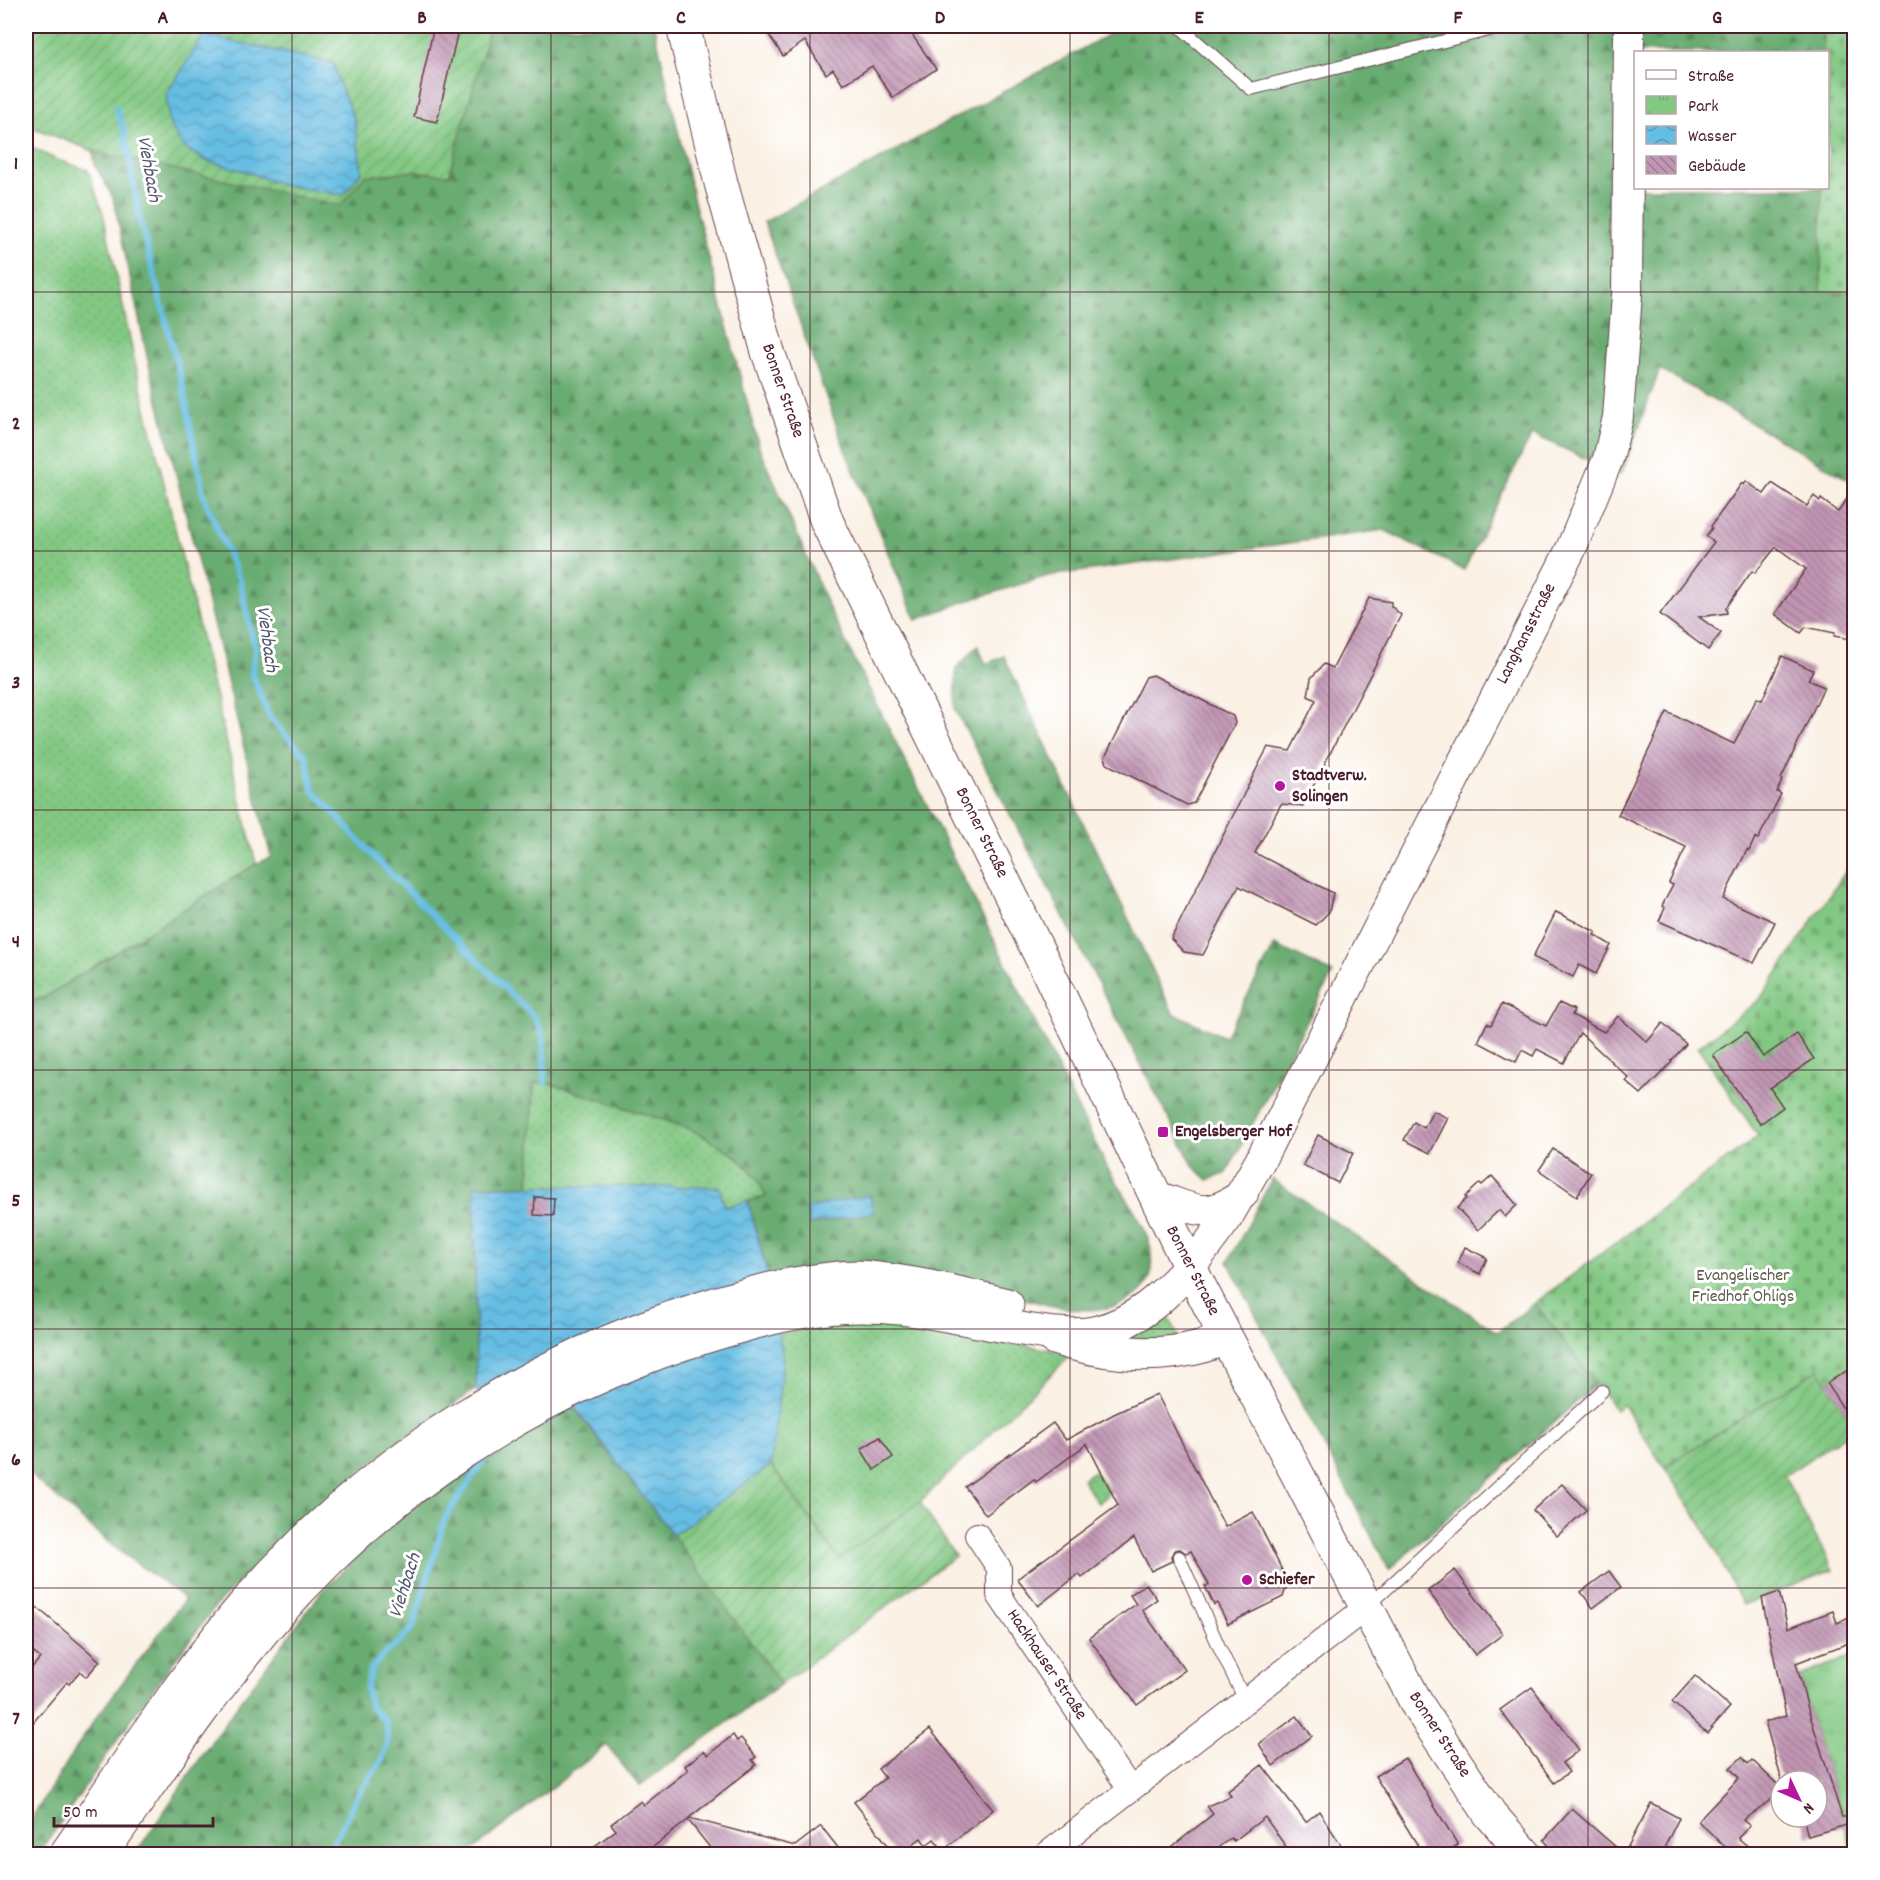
<svg xmlns="http://www.w3.org/2000/svg" width="1880" height="1880" viewBox="0 0 1880 1880" font-family="Dekko,sans-serif">
  <style>
    .grass { fill: url(#grass-dots); stroke: #667457; stroke-width: 1.5 }
    .forest { fill: url(#forest-firs); stroke: #5a664e; stroke-width: 1.5 }
    .cemetery { fill: url(#cemetery-stones); stroke: #667457; stroke-width: 1.5 }
    .park { fill: url(#park-tufts); stroke: #667457; stroke-width: 1.5 }
    .garden { fill: url(#garden-furrows); stroke: #667457; stroke-width: 1.5 }
    .water { fill: url(#water-waves); stroke: #586e87; stroke-width: 1.5 }
    .lines { fill: none; stroke-linecap: round; stroke-linejoin: round }
    .stream { stroke: #66bde3; stroke-width: 6 }
    .building { fill: url(#building-back-hatch) }
    .service-casing { stroke: #643e47; stroke-width: 14 }
    .minor-casing { stroke: #643e47; stroke-width: 26 }
    .tertiary-casing { stroke: #643e47; stroke-width: 32 }
    .secondary-casing { stroke: #643e47; stroke-width: 35 }
    .primary-casing { stroke: #643e47; stroke-width: 35 }
    .service { stroke: #fff; stroke-width: 12 }
    .minor { stroke: #fff; stroke-width: 24 }
    .tertiary { stroke: #fff; stroke-width: 30 }
    .secondary { stroke: #fff; stroke-width: 33 }
    .primary { stroke: #fff; stroke-width: 33 }
    .grid { fill: none; stroke: #4a1f2b; stroke-width: 1.5; stroke-opacity: 0.55 }
    .poi-dot { fill: #b5179e; stroke: #fff; stroke-width: 2 }
    .labels { text-anchor: middle; dominant-baseline: central; stroke-width: 6; stroke-linejoin: round; paint-order: stroke }
    .street-label { font-size: 18px; fill: #4a1f2b; stroke: #fff }
    .poi-label { font-size: 18px; font-weight: bold; fill: #4a1f2b; stroke: #fff; text-anchor: start }
    .park-label { font-size: 18px; fill: #5e5a4a; stroke: #fff }
    .water-label { font-size: 20px; font-style: italic; fill: #54566b; stroke: #fff }
    .neatline { fill: none; stroke: #4a1f2b; stroke-width: 2 }
    .grid-label { font-size: 20px; text-anchor: middle; font-weight: bold; fill: #4a1f2b }
  </style>
  <defs>
    <pattern id="grass-dots" width="8" height="8" patternUnits="userSpaceOnUse" patternTransform="scale(1.5)"><rect width="8" height="8" fill="#82c883"/><path d="M2 2h.1M6 6h.1" fill="none" stroke="#72ab71" stroke-width="1.8" stroke-linecap="round"/></pattern>
    <pattern id="forest-firs" width="22" height="20" patternUnits="userSpaceOnUse" patternTransform="scale(1.5)"><rect width="22" height="20" fill="#69ac71"/><path d="M5 1l3.5 6h-7zM16 11l3.5 6h-7z" fill="#588b5d"/></pattern>
    <pattern id="cemetery-stones" width="16" height="16" patternUnits="userSpaceOnUse" patternTransform="scale(1.5)"><rect width="16" height="16" fill="#82c883"/><path d="M2 7V4a2 2 0 0 1 4 0v3zM10 15v-3a2 2 0 0 1 4 0v3z" fill="#72ab71"/></pattern>
    <pattern id="park-tufts" width="24" height="20" patternUnits="userSpaceOnUse" patternTransform="scale(1.5)"><rect width="24" height="20" fill="#82c883"/><path d="M3 7l-1-3M5 7V3M7 7l1-3M15 17l-1-3M17 17v-4M19 17l1-3" fill="none" stroke="#72ab71"/></pattern>
    <pattern id="garden-furrows" width="10" height="10" patternUnits="userSpaceOnUse" patternTransform="scale(1.5)"><rect width="10" height="10" fill="#82c883"/><path d="M-1 1l2-2M0 10L10 0M9 11l2-2" fill="none" stroke="#72ab71"/></pattern>
    <pattern id="water-waves" width="16" height="10" patternUnits="userSpaceOnUse" patternTransform="scale(1.5)"><rect width="16" height="10" fill="#66bde3"/><path d="M0 5q4-4 8 0t8 0" fill="none" stroke="#5699b8"/></pattern>
    <pattern id="building-back-hatch" width="6" height="6" patternUnits="userSpaceOnUse" patternTransform="scale(1.5)"><rect width="6" height="6" fill="#c196b4"/><path d="M-1 5l2 2M0 0l6 6M5-1l2 2" fill="none" stroke="#9f7a93"/></pattern>
  </defs>
  <rect width="100%" height="100%" fill="#fff"/>
  <filter id="ink" filterUnits="userSpaceOnUse"><feTurbulence type="fractalNoise" baseFrequency=".0167" numOctaves="2"/><feDisplacementMap in="SourceGraphic" scale="12" xChannelSelector="R" yChannelSelector="G"/><feConvolveMatrix kernelMatrix="1 2 1 2 8 2 1 2 1" color-interpolation-filters="sRGB"/></filter>
  <filter id="wash" filterUnits="userSpaceOnUse"><feTurbulence type="fractalNoise" baseFrequency=".008" numOctaves="4" result="noise"/><feDisplacementMap in="SourceGraphic" scale="24" xChannelSelector="R" yChannelSelector="G"/><feGaussianBlur stdDeviation="1.35" result="paint"/><feColorMatrix in="noise" values="0 0 0 0 0 0 0 0 0 0 0 0 0 0 0 0 0 1.4 0 .05"/><feComposite in="paint" operator="in"/></filter>
  <g filter="url(#wash)">
    <rect width="100%" height="100%" fill="#faf0e3"/>
    <g class="grass">
      <polygon points="26,145 55,159 88,170 103,213 136,367 256,864 44,998 26,1001"/>
      <path d="M534,1083l18,1 136,44c30,15 68,35 78,69l-18,4 20,75 -293,-90h54z"/>
      <polygon points="1166,1312 1180,1340 1108,1342"/>
      <polygon points="866,1320 916,1324 1072,1354 920,1502 839,1559 771,1465 673,1535 779,1334 822,1325"/>
    </g>
    <g class="forest">
      <path d="M490,26h164l41,179 64,242 72,165 277,557c19,31 69,92 30,125 -41,35 -115,3 -162,-9 -8,-2 -17,-5 -26,-6 -20,-2 -40,-1 -59,-1 -41,-1 -82,-1 -123,-2l-20,-75 18,-4c-11,-34 -48,-54 -78,-69l-136,-44 -18,-1 -5,103 -54,1 1,202 -96,67 -74,61 -62,59 -30,32 -70,93 -105,153h-13v-27l67,-105 92,-123 -75,-55 -84,-73v-470l18,-3 212,-134 15,-7 -122,-492 -36,-167 -18,-33 -2,-14 247,55 25,-30 48,-5 36,4z"/>
      <polygon points="1124,26 1823,26 1823,52 1636,52 1636,188 1822,188 1821,291 1854,292 1854,483 1660,369 1621,475 1532,434 1464,570 1384,530 1048,576 960,603 916,620 845,450 764,222"/>
      <polygon points="978,646 986,664 1004,656 1173,1013 1225,1037 1275,945 1333,973 1226,1174 1208,1180 1194,1167 955,709 956,668"/>
      <polygon points="1272,1179 1497,1332 1535,1303 1597,1384 1389,1570 1228,1262"/>
      <polygon points="574,1407 673,1535 781,1684 639,1786 607,1745 467,1854 135,1854 221,1728 322,1591 364,1549 396,1521 431,1494 525,1431"/>
    </g>
    <g class="cemetery">
      <polygon points="1823,26 1854,26 1854,292 1821,291 1822,188 1828,188 1828,52 1823,52"/>
      <polygon points="1854,859 1854,1366 1827,1383 1819,1370 1664,1467 1623,1405 1616,1410 1535,1303 1758,1136 1698,1047 1760,999"/>
    </g>
    <g class="park">
      <polygon points="1094,1471 1110,1492 1098,1503 1082,1479"/>
      <polygon points="1854,1655 1854,1854 1808,1709 1800,1676"/>
    </g>
    <g class="garden">
      <polygon points="26,26 490,26 449,175 413,171 365,176 340,206 93,151 26,125"/>
      <polygon points="1819,1369 1854,1426 1854,1429 1784,1476 1833,1570 1743,1605 1702,1525 1664,1467"/>
      <polygon points="771,1465 839,1559 920,1502 955,1556 781,1684 673,1535"/>
    </g>
    <g class="water">
      <polygon points="204,35 333,63 341,88 354,118 362,172 343,195 283,185 241,170 204,160 183,147 169,123 166,95"/>
      <polygon points="475,1186 719,1187 725,1207 748,1201 768,1276 783,1359 771,1465 673,1535 574,1407 506,1446 476,1389"/>
      <polygon points="870,1195 873,1212 810,1225 807,1208"/>
    </g>
    <g class="lines">
      <g class="stream">
        <polyline points="116,108 124,130 140,220 183,387 204,497 239,579 255,648 252,674 270,718 306,756 313,790 337,816 377,860 535,1018 543,1036 545,1083"/>
        <polyline points="328,1854 356,1798 381,1762 388,1743 386,1722 371,1708 366,1689 371,1669 385,1653 401,1641 413,1627 445,1518 489,1452"/>
      </g>
    </g>
    <g id="blocks">
      <g class="building">
        <polygon points="434,26 459,26 437,122 414,117"/>
        <polygon points="763,26 906,26 936,69 893,98 872,66 843,85 833,69 826,74 805,41 783,56"/>
        <polygon points="1746,481 1764,494 1772,483 1807,506 1814,496 1820,501 1821,499 1838,512 1854,489 1854,637 1850,636 1850,639 1834,636 1835,633 1806,627 1801,633 1775,614 1806,569 1776,547 1755,573 1752,571 1726,608 1727,613 1699,617 1721,633 1708,650 1660,614 1714,542 1706,536 1712,528 1711,526 1742,483 1744,485"/>
        <polygon points="1369,598 1391,602 1391,606 1401,615 1303,806 1281,804 1255,853 1333,893 1329,912 1316,925 1239,886 1203,955 1184,952 1171,939 1260,762 1268,747 1290,751 1316,700 1308,696 1311,678 1324,664 1333,668"/>
        <polygon points="1782,656 1813,670 1808,680 1824,687 1781,779 1782,780 1777,792 1781,794 1768,820 1758,839 1755,838 1749,851 1747,850 1723,899 1775,922 1754,963 1659,921 1665,908 1662,906 1673,885 1669,883 1686,847 1618,815 1667,712 1734,744 1757,698 1762,700"/>
        <polygon points="1153,675 1233,716 1235,723 1194,803 1187,805 1107,764 1105,757 1146,677"/>
        <polygon points="1556,912 1596,932 1594,935 1611,945 1596,974 1579,965 1573,977 1533,957"/>
        <polygon points="1559,1003 1574,1010 1572,1015 1604,1032 1618,1016 1647,1042 1663,1023 1686,1044 1671,1061 1672,1062 1641,1094 1626,1081 1629,1078 1580,1033 1564,1063 1537,1049 1533,1056 1522,1050 1516,1062 1478,1042 1487,1023 1491,1025 1502,1004 1546,1026"/>
        <polygon points="1746,1032 1763,1057 1797,1034 1814,1059 1770,1088 1783,1107 1760,1124 1713,1055"/>
        <polygon points="1433,1111 1448,1118 1430,1153 1404,1140 1414,1122 1424,1128"/>
        <polygon points="1318,1135 1353,1153 1338,1183 1303,1165"/>
        <polygon points="1553,1149 1591,1173 1577,1196 1539,1170"/>
        <polygon points="1492,1176 1517,1205 1505,1217 1499,1210 1478,1230 1457,1208 1467,1198 1465,1197 1480,1183 1482,1185"/>
        <polygon points="535,1197 554,1198 553,1216 534,1215"/>
        <polygon points="1465,1247 1487,1258 1480,1274 1458,1263"/>
        <polygon points="1854,1366 1854,1426 1827,1383"/>
        <polygon points="1157,1394 1225,1527 1253,1512 1288,1582 1283,1597 1228,1624 1217,1603 1214,1605 1205,1586 1209,1585 1191,1551 1186,1553 1180,1549 1175,1550 1171,1556 1172,1561 1151,1571 1134,1538 1082,1578 1079,1574 1038,1606 1017,1579 1118,1505 1087,1444 1036,1482 1034,1479 986,1515 965,1487 1053,1423 1066,1440 1114,1414"/>
        <polygon points="880,1437 893,1457 874,1470 861,1449"/>
        <polygon points="1562,1484 1586,1510 1557,1536 1533,1510"/>
        <polygon points="1455,1570 1503,1634 1475,1655 1428,1591"/>
        <polygon points="1609,1571 1621,1587 1593,1608 1581,1592"/>
        <polygon points="1146,1584 1157,1599 1142,1610 1185,1670 1137,1705 1089,1638 1136,1604 1130,1595"/>
        <polygon points="1779,1592 1788,1628 1833,1611 1837,1623 1854,1616 1854,1641 1796,1663 1808,1709 1842,1817 1854,1817 1854,1823 1808,1836 1803,1817 1817,1817 1817,1781 1782,1781 1765,1722 1786,1716 1762,1598"/>
        <polygon points="26,1598 100,1661 86,1677 80,1671 69,1684 67,1682 26,1731 26,1675 40,1658 26,1646"/>
        <polygon points="1695,1676 1730,1707 1707,1733 1672,1702"/>
        <polygon points="1532,1687 1579,1750 1562,1763 1569,1772 1554,1783 1500,1710"/>
        <polygon points="1297,1716 1312,1736 1273,1766 1259,1744"/>
        <polygon points="930,1729 993,1810 943,1850 934,1839 926,1845 921,1838 900,1854 895,1854 854,1802 885,1778 878,1769"/>
        <polygon points="733,1735 737,1741 741,1738 756,1757 752,1760 756,1765 689,1818 795,1846 821,1826 843,1854 715,1854 688,1820 644,1854 584,1854 616,1830 611,1824 620,1817 641,1801 644,1805 688,1770 685,1766 704,1751 708,1755"/>
        <polygon points="1742,1757 1748,1764 1752,1760 1777,1784 1780,1793 1743,1820 1750,1826 1738,1838 1757,1854 1733,1854 1698,1821 1739,1778 1730,1768"/>
        <polygon points="1405,1758 1458,1845 1443,1854 1423,1854 1375,1776"/>
        <polygon points="1262,1765 1306,1822 1319,1811 1347,1854 1291,1854 1265,1817 1234,1841 1231,1838 1209,1854 1163,1854 1213,1814 1207,1806 1231,1796 1228,1791"/>
        <polygon points="1651,1803 1679,1818 1661,1854 1556,1854 1544,1840 1572,1809 1624,1854"/>
      </g>
    </g>
  </g>
  <g filter="url(#ink)">
    <use href="#blocks" fill-opacity="0" stroke="#643e47" stroke-width="1.5"/>
    <g class="lines">
      <defs>
        <g id="service">
          <polyline points="1179,26 1251,89 1505,26"/>
          <polyline points="1179,1557 1221,1651 1246,1702"/>
          <polyline points="1368,1606 1602,1391"/>
        </g>
        <g id="minor">
          <polyline points="977,1535 999,1568 999,1595 1130,1789"/>
          <polyline points="1047,1854 1367,1607"/>
        </g>
        <g id="tertiary">
          <path d="M1156,1196c40,13 48,25 87,-2"/>
          <polyline points="1190,1268 1226,1220 1260,1161 1571,549 1608,459 1618,417 1627,294 1629,26"/>
        </g>
        <g id="secondary">
          <polyline points="1190,1268 1418,1706 1490,1814 1525,1854"/>
          <path d="M1054,1338c43,14 93,21 137,11 12,-2 24,-7 35,-11"/>
        </g>
        <g id="primary">
          <path d="M66,1854c62,-89 120,-185 193,-266 118,-130 270,-226 437,-278 51,-17 107,-31 161,-33 10,0 20,2 29,3 41,5 81,15 121,25"/>
          <path d="M101,1854c56,-80 109,-162 173,-236 110,-127 253,-221 411,-275 44,-14 90,-28 136,-34 58,-9 115,4 172,15 31,5 75,16 105,8 39,-10 65,-36 92,-64l-146,-305 -217,-441 -59,-170 -47,-169 -38,-157"/>
        </g>
      </defs>
      <use href="#service" class="service-casing"/>
      <use href="#minor" class="minor-casing"/>
      <use href="#tertiary" class="tertiary-casing"/>
      <use href="#secondary" class="secondary-casing"/>
      <use href="#primary" class="primary-casing"/>
      <use href="#service" class="service"/>
      <use href="#minor" class="minor"/>
      <use href="#tertiary" class="tertiary"/>
      <use href="#secondary" class="secondary"/>
      <use href="#primary" class="primary"/>
    </g>
  </g>
  <path class="grid" d="M292,26v1828M551,26v1828M810,26v1828M1070,26v1828M1329,26v1828M1588,26v1828M26,292h1828M26,551h1828M26,810h1828M26,1070h1828M26,1329h1828M26,1588h1828"/>
  <g class="poi-dot">
    <circle cx="1280" cy="786" r="6"/>
    <rect x="1157" y="1126" width="12" height="12" rx="3"/>
    <circle cx="1247" cy="1580" r="6"/>
  </g>
  <g class="labels">
    <g class="street-label">
      <text transform="translate(782 391) rotate(71)">Bonner Straße</text>
      <text transform="translate(1527 634) rotate(-63)">Langhansstraße</text>
      <text transform="translate(981 833) rotate(64)">Bonner Straße</text>
      <text transform="translate(1192 1271) rotate(63)">Bonner Straße</text>
      <text transform="translate(1046 1665) rotate(56)">Hackhauser Straße</text>
      <text transform="translate(1439 1735) rotate(57)">Bonner Straße</text>
    </g>
    <g class="poi-label">
      <text x="1292" y="776">Stadtverw.<tspan x="1292" dy="21">Solingen</tspan></text>
      <text x="1175" y="1132">Engelsberger Hof</text>
      <text x="1259" y="1580">Schiefer</text>
    </g>
    <g class="park-label">
      <text x="1743" y="1276">Evangelischer<tspan x="1743" dy="21">Friedhof Ohligs</tspan></text>
    </g>
    <g class="water-label">
      <text transform="translate(148 169) rotate(80)">Viehbach</text>
      <text transform="translate(266 639) rotate(82)">Viehbach</text>
      <text transform="translate(406 1586) rotate(-72)">Viehbach</text>
    </g>
  </g>
  <rect width="1880" height="1880" fill="none" stroke="#fff" stroke-width="66"/>
  <rect x="1634" y="51" width="195" height="138" fill="#ffffff" stroke="#b7a5aa" stroke-width="1.5"/>
  <rect x="1646" y="70" width="30" height="9" fill="#ffffff" stroke="#b7a5aa" stroke-width="1.5"/>
  <text x="1688" y="81" font-size="18" fill="#4a1f2b">Straße</text>
  <rect x="1646" y="96" width="30" height="18" fill="url(#park-tufts)" stroke="#b7a5aa" stroke-width="1.5"/>
  <text x="1688" y="111" font-size="18" fill="#4a1f2b">Park</text>
  <rect x="1646" y="126" width="30" height="18" fill="url(#water-waves)" stroke="#b7a5aa" stroke-width="1.5"/>
  <text x="1688" y="141" font-size="18" fill="#4a1f2b">Wasser</text>
  <rect x="1646" y="156" width="30" height="18" fill="url(#building-back-hatch)" stroke="#b7a5aa" stroke-width="1.5"/>
  <text x="1688" y="171" font-size="18" fill="#4a1f2b">Gebäude</text>
  <g transform="translate(1799 1799) rotate(134)"><circle r="28" fill="#ffffff" stroke="#b7a5aa" stroke-width="1.5"/>
  <path d="M0-4.5L10 22L0 15L-10 22Z" fill="#b5179e"/>
  <text y="-9" font-size="16" font-weight="bold" text-anchor="middle" fill="#4a1f2b">N</text>
  </g>
  <path d="M54 1817v9h159v-9" fill="none" stroke="#4a1f2b" stroke-width="3"/>
  <text x="63" y="1817" font-size="18" fill="#4a1f2b" stroke="#ffffff" stroke-width="4.5" paint-order="stroke">50 m</text>
  <rect x="33" y="33" width="1814" height="1814" class="neatline"/>
  <g class="grid-label">
    <text x="163" y="23">A</text>
    <text x="422" y="23">B</text>
    <text x="681" y="23">C</text>
    <text x="940" y="23">D</text>
    <text x="1199" y="23">E</text>
    <text x="1458" y="23">F</text>
    <text x="1717" y="23">G</text>
    <text x="16" y="169">1</text>
    <text x="16" y="429">2</text>
    <text x="16" y="688">3</text>
    <text x="16" y="947">4</text>
    <text x="16" y="1206">5</text>
    <text x="16" y="1465">6</text>
    <text x="16" y="1724">7</text>
  </g>
</svg>
